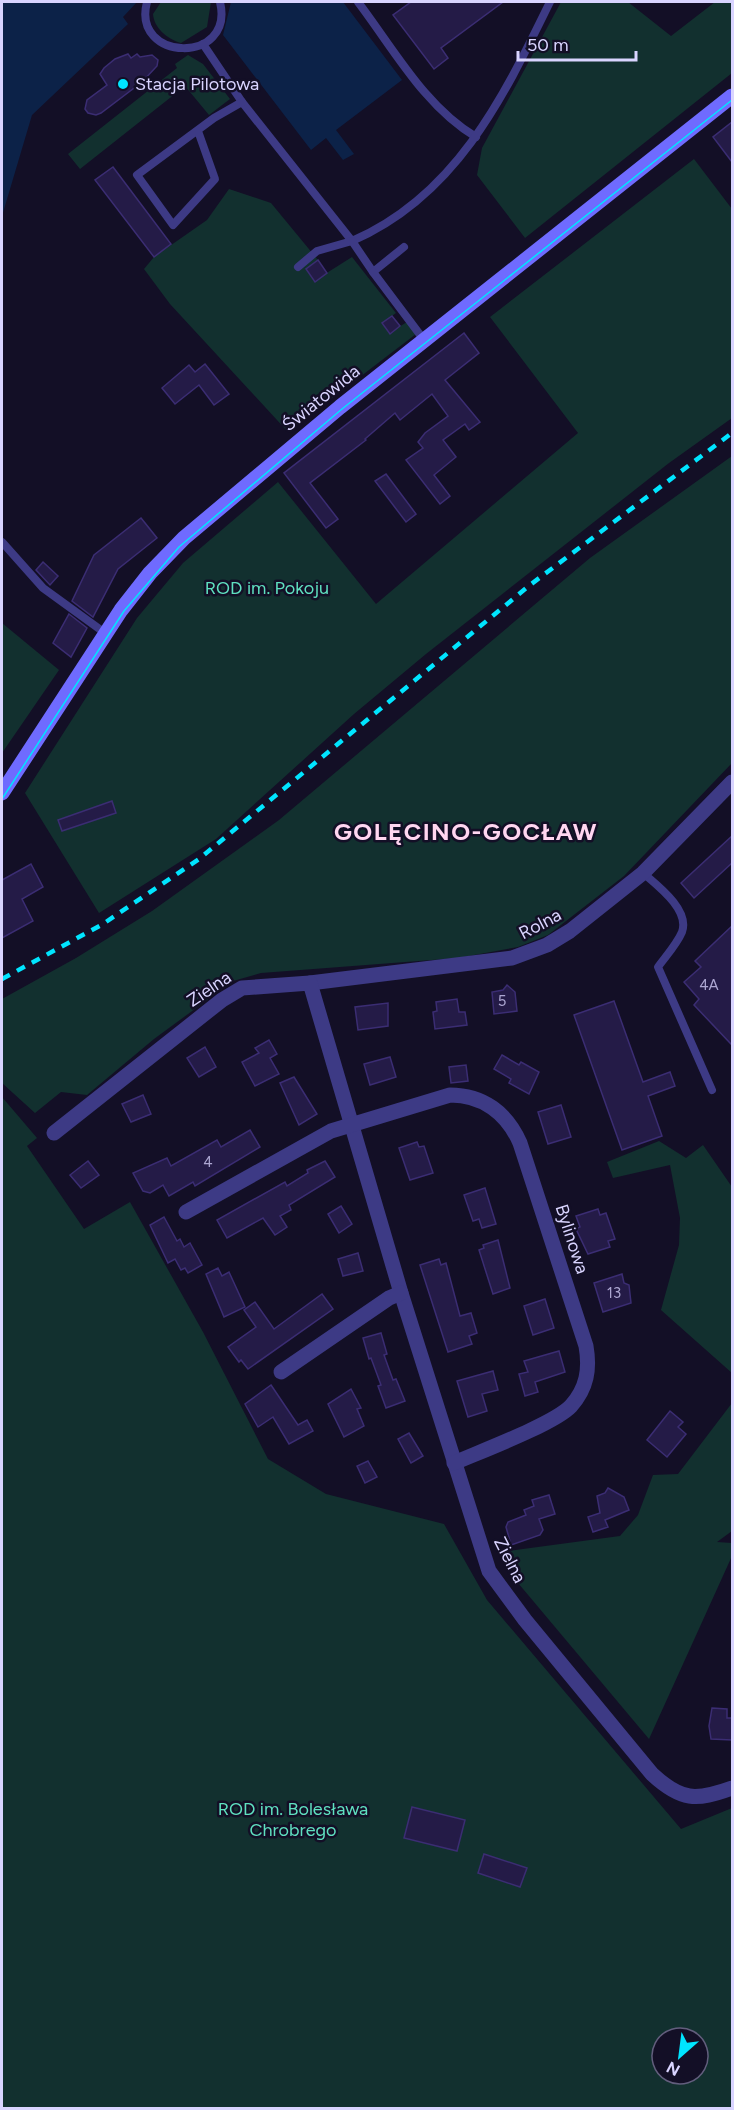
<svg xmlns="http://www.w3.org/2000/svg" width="734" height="2110" viewBox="0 0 734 2110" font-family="Figtree,sans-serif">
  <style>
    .green { fill: #12302f; fill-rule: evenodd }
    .water { fill: #0c2248 }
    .building { fill: #241b47; stroke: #3b2d73; stroke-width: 1.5 }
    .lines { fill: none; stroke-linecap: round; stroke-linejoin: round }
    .lane { stroke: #3d3a85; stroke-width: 8 }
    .street { stroke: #3d3a85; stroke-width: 15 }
    .secondary { stroke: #6f6bff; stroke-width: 15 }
    .tram { stroke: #00e5ff; stroke-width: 1.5 }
    .rail { stroke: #00e5ff; stroke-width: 4.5; stroke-dasharray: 9 8; stroke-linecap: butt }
    .poi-dot { fill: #00e5ff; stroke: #130f26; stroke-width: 2 }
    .labels { text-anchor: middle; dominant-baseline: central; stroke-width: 5; stroke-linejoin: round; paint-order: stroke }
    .number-label { font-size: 15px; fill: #aca6d1 }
    .poi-label { font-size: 18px; fill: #d9d4ff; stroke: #130f26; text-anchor: start }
    .street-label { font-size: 18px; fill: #d9d4ff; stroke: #130f26 }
    .park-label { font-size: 18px; fill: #5fe0c0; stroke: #130f26 }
    .district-label { font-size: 24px; font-weight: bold; letter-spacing: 1.5px; fill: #ffd6f0; stroke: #130f26 }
  </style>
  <rect width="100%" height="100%" fill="#130f26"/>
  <g class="green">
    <path d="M161,2h50l-4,25 -26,16c-14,-4 -27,-15 -28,-29z"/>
    <polygon points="561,2 628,2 671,36 715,2 732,2 732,73 525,238 477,175 482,148"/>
    <polygon points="188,55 203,64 230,99 209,115 185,86 80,169 68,154 177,68 175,64"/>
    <polygon points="694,159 732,209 732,418 669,463 426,654 354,714 216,839 99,913 25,793 137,618 183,563 278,482 376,604 578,433 490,317"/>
    <polygon points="229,189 271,203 318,260 306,269 314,281 352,257 396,313 382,323 389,333 407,322 416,334 288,432 170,304 144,269 154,257 207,220"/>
    <polygon points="732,456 732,763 624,876 548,935 518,947 458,958 261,973 233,981 154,1039 87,1095 61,1092 35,1113 2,1083 2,999 76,958 152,911 279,820 590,558"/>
    <polygon points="2,623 59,670 2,753"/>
    <path d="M2,1097l35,41 -10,8 57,83 46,-27 73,130 65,127 58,35 118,30 43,76 194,229 51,-21v300h-730zM662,2038h36v36h-36z"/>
    <polygon points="659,1141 686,1158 703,1145 732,1187 732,1373 661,1310 679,1245 680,1218 670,1165 613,1178 607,1162"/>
    <polygon points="732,1403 732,1531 717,1542 732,1543 732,1556 649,1739 513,1577 501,1552 620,1536 638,1515 653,1475 678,1474"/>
  </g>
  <g class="water">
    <polygon points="2,2 137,2 123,17 128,24 32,115 2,216"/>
    <polygon points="231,2 343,2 402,80 336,130 354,154 343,160 326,138 311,150 223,35"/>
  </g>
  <g class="building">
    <polygon points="411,2 503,2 441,48 448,58 434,69 393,15"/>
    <polygon points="128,54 131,58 137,54 140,57 152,55 158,60 157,66 142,82 101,113 96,115 88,113 85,109 87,100 107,85 100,74 104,68 115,59"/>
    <polygon points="732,122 732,162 713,137"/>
    <polygon points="113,167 171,244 154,257 95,180"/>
    <polygon points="318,260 327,273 315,282 306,269"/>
    <polygon points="392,316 400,326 390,334 382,323"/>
    <polygon points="464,333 479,353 445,380 480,422 469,430 465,424 443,440 456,457 434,475 450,496 440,504 406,460 423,448 418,442 425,433 448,416 432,394 400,420 395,413 365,439 366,440 310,483 338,519 326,528 284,473"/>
    <polygon points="205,364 229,394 214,405 199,385 175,404 162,388 189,365 195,372"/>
    <polygon points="386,474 416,514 406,522 375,481"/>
    <polygon points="141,518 157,538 118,569 93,617 72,601 94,555"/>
    <polygon points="43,562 58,576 50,585 36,570"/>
    <polygon points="69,614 87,628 71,657 53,643"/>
    <polygon points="112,801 116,813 62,831 58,820"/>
    <polygon points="732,836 732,863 694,898 681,883"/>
    <polygon points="31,864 43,887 22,899 33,921 2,938 2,880"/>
    <polygon points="732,926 732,1045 694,1005 699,999 684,982 701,967 695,961"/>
    <polygon points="507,985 515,992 517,1011 494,1014 492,992 503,990"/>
    <polygon points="457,999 459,1012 465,1012 467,1025 435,1029 433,1012 437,1011 436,1002"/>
    <polygon points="614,1001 643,1082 670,1072 675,1086 648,1096 662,1136 622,1150 574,1015"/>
    <polygon points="388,1003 388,1026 358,1030 355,1007"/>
    <polygon points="269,1040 277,1054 270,1058 279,1074 255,1086 242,1062 259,1053 255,1048"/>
    <polygon points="205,1047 216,1067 199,1077 187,1058"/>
    <polygon points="502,1055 519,1065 521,1062 539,1072 529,1094 509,1083 511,1079 494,1069"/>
    <polygon points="390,1057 396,1077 370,1085 364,1064"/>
    <polygon points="466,1065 468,1081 451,1083 449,1067"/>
    <polygon points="294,1077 317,1114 299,1125 280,1083"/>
    <polygon points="143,1095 151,1114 131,1122 122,1104"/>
    <polygon points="561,1105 571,1137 548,1144 538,1112"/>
    <polygon points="250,1130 260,1147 195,1186 193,1182 169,1196 163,1185 150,1193 143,1191 133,1173 167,1158 171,1166 217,1140 221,1147"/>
    <polygon points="417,1142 419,1147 424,1146 433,1173 410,1180 399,1148"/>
    <polygon points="88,1161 99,1175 81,1188 70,1175"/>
    <polygon points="325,1161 335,1177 289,1205 291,1210 280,1216 287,1227 275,1235 263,1218 227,1238 217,1220 285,1182 287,1186 308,1173 307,1170"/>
    <polygon points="485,1188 496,1224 482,1228 479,1219 473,1221 464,1195"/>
    <polygon points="341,1206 352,1224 339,1233 328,1214"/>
    <polygon points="598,1209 600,1215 606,1213 615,1239 608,1241 610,1247 588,1254 576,1229 580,1227 576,1216"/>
    <polygon points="164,1217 177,1241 180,1239 184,1247 190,1243 202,1265 188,1273 185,1268 181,1270 175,1259 168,1263 150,1225"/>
    <polygon points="498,1240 510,1288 493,1294 479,1250 484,1248 483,1245"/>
    <polygon points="358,1253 363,1271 343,1276 338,1259"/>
    <polygon points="439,1259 441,1265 446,1263 460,1316 471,1313 477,1333 469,1336 472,1344 448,1352 420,1265"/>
    <polygon points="218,1268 222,1276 229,1272 245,1307 224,1317 206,1274"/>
    <polygon points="622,1274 624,1283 629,1285 631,1303 603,1312 594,1283"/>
    <polygon points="322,1294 333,1309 248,1369 241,1360 239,1362 228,1347 256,1327 244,1310 255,1302 274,1329"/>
    <polygon points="545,1299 554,1328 533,1335 524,1306"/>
    <polygon points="381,1333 387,1354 384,1355 393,1380 396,1379 405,1401 386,1408 378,1386 381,1385 371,1358 369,1359 363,1338"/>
    <polygon points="559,1351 565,1372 535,1382 538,1392 525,1396 519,1374 528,1372 524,1361"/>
    <polygon points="493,1371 498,1390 482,1394 487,1411 468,1417 457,1381"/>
    <polygon points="271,1385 298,1425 307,1420 313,1431 289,1444 273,1417 258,1427 245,1404"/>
    <polygon points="351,1389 361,1408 357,1409 364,1426 344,1437 328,1404"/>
    <polygon points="670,1411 683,1422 678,1427 686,1434 667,1457 647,1440"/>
    <polygon points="409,1433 423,1456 411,1463 398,1439"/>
    <polygon points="368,1461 377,1477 365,1483 357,1466"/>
    <polygon points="608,1488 624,1497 629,1510 605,1520 608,1527 593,1532 588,1517 600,1513 597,1496 605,1493"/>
    <polygon points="549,1495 555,1514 539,1519 543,1530 540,1535 511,1545 506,1527 508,1522 526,1515 524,1510 534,1506 532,1500"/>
    <polygon points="712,1708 727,1709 727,1718 732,1718 732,1740 711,1739 709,1726"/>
    <polygon points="412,1807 465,1820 457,1851 404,1838"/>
    <polygon points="484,1854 527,1868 520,1887 478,1873"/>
  </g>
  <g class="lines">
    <g class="lane">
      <path d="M147,2c-16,60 88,63 73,0"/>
      <path d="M358,2c35,46 67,105 118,135"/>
      <path d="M203,44l39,58 110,139c104,-45 151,-143 198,-239"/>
      <polyline points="198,131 215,179 173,225 137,175 214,118 242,102"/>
      <polyline points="298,267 317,251 352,241 373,272 404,247"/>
      <polyline points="373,272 424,340"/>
      <polyline points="2,542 43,588 105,633"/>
      <path d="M643,873c15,13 47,37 39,59 -5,12 -16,24 -24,35l54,123"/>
    </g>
    <g class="street">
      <polyline points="310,983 512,958 547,945 570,931 643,873 732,782"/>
      <path d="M54,1133l168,-133 20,-12 68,-5 91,310 88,278 36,49 127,154c29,27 44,27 80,14"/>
      <path d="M186,1212l145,-81 119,-36c33,0 57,18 70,48l66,203c4,23 1,42 -15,60 -17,18 -92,46 -117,57"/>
      <polyline points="281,1372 389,1298 401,1293"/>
    </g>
    <polyline class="secondary" points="2,793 121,610 150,573 184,538 340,407 732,96"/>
    <polyline class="tram" points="2,799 124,611 179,547 342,409 732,100"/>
    <polyline class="rail" points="2,979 103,924 199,859 530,585 732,433"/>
  </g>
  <circle class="poi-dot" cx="123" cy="84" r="6"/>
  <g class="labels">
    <g class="number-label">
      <text x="709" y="985">4A</text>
      <text x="502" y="1001">5</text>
      <text x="208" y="1162">4</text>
      <text x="614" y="1293">13</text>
    </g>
    <g class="poi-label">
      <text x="135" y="84">Stacja Pilotowa</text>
    </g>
    <g class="street-label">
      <text transform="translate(321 398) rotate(-39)">Światowida</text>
      <text transform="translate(540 924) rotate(-28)">Rolna</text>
      <text transform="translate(209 989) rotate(-34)">Zielna</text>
      <text transform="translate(572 1239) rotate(72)">Bylinowa</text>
      <text transform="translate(510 1560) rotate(63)">Zielna</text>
    </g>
    <g class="park-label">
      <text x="267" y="588">ROD im. Pokoju</text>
      <text x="293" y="1809">ROD im. Bolesława<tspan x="293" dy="21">Chrobrego</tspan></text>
    </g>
    <g class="district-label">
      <text x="466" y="831">GOLĘCINO-GOCŁAW</text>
    </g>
  </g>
  <rect width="734" height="2110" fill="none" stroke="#d9d4ff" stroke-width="6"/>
  <g transform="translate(680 2056) rotate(208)"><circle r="28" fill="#130f26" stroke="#625e7d" stroke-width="1.5"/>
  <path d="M0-4.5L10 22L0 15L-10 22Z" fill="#00e5ff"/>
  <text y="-9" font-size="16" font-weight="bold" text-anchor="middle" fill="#d9d4ff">N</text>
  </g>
  <path d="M518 51v9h118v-9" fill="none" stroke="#d9d4ff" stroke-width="3"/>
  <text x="527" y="51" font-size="18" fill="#d9d4ff" stroke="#130f26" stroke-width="4.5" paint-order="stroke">50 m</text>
</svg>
